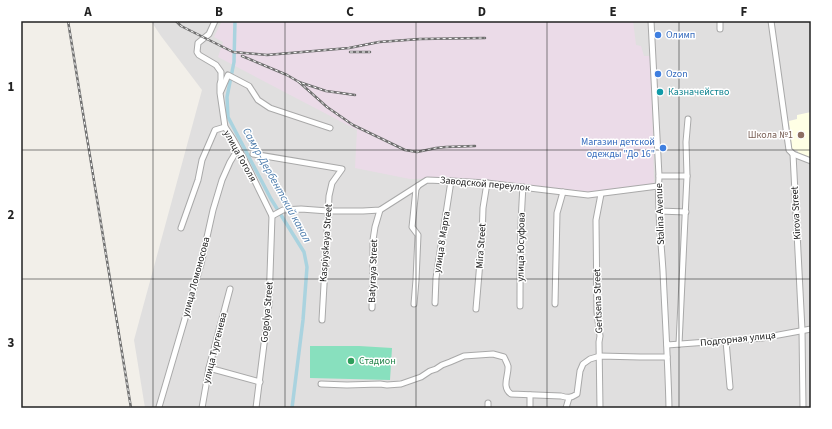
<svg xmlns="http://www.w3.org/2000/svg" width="832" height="429" viewBox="0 0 832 429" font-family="'Source Sans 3',sans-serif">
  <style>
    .residential { fill: #e0dfdf }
    .industrial { fill: #ebdbe8 }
    .education { fill: #ffffe5 }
    .pitch { fill: #88e0be }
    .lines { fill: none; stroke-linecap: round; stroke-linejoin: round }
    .canal { stroke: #aad3df; stroke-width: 3.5 }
    .minor-casing { stroke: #a9a9a9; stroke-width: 7 }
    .minor { stroke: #fff; stroke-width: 5 }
    .rail-casing { stroke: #707070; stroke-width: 2.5 }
    .rail { stroke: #fff; stroke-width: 1; stroke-dasharray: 3; stroke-linecap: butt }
    .grid { fill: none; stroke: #222; stroke-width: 1; stroke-opacity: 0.55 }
    .shop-dot { fill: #3f7fe0; stroke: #fff; stroke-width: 1.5 }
    .culture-dot { fill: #0f9aa8; stroke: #fff; stroke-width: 1.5 }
    .education-dot { fill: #8d6e63; stroke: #fff; stroke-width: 1.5 }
    .leisure-dot { fill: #2e9e5b; stroke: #fff; stroke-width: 1.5 }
    .labels { text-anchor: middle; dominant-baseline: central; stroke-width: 3; stroke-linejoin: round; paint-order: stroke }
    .shop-label { font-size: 10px; fill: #366cbe; stroke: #fff; text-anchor: start }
    .culture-label { font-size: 10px; fill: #0d838f; stroke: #fff; text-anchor: start }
    .education-label { font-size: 10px; fill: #785e54; stroke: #fff; text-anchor: end }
    .street-label { font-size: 10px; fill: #222; stroke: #fff }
    .leisure-label { font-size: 10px; fill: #27864d; stroke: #fff; text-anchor: start }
    .water-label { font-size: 11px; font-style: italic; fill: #4a7aab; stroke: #fff }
    .neatline { fill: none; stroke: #222; stroke-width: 1.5 }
    .grid-label { font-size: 13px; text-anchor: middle; font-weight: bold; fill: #222 }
  </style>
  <rect width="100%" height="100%" fill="#f2efe9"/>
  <polygon class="residential" points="151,21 811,21 811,408 145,408 134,340 202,90 161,36"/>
  <polygon class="industrial" points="222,21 633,21 636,45 641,46 644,56 651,56 654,183 591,194 451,178 410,179 355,168 357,130 218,57 223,42 214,37"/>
  <polygon class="education" points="811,112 811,159 797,153 798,151 792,149 789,121 797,119 797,115"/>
  <polygon class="pitch" points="359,346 392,348 390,380 310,378 310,346"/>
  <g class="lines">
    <polyline class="canal" points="235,21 234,62 227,97 228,117 271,199 304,252 307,267 303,320 292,408"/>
    <defs>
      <g id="minor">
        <polyline points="215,21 209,34 198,43 197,52 199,55 216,65 221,72 221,80 220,84 220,93 225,127 233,139 244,159 272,216 269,304 256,408"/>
        <path d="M651,21l8,155c-2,31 2,63 4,95 2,45 5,91 6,137"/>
        <polyline points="720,21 720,29"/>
        <polyline points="771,21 789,150 793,154 802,330 803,408"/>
        <polyline points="221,91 228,75 249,86 258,100 270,108 330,128"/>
        <polyline points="253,154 342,169 332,183 329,196 322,320"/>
        <polyline points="793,154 811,161"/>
        <polyline points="659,176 687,176"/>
        <polyline points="659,211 686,212"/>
        <polyline points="272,216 283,210 301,209 328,211 363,211 380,210 427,180 451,181 487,183 588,195 658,186"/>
        <polyline points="181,228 198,180 202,160 215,130 225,127"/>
        <polyline points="435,303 436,278 451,181"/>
        <polyline points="414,304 416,280 418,235 412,227 416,189 418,186"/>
        <polyline points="555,304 557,213 563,192"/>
        <path d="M520,306c0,-39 0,-79 3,-119"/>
        <polyline points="372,308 373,258 373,240 375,227 380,210"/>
        <polyline points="476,309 482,238 483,208 487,183"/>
        <polyline points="726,341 730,387"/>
        <polyline points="667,343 667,345 762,338 811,329"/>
        <polyline points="679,344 687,176 686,142 688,119"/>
        <polyline points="209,368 260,382"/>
        <path d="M321,384l26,1 33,-1 7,1 14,-1 20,-7 9,-6 6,-2 6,-4 8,-3 14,-6 29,-2 11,3c1,2 3,6 4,9 1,9 -7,21 3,28l50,2c7,2 10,2 16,-2l3,-23 3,-7 7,-5 10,-3 40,1h27"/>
        <polyline points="488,403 488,408"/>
        <polyline points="159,407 201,264 213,210 222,180 230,162 238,149"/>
        <polyline points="202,408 209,368 230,289"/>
        <polyline points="530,408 530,395"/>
        <polyline points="566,408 569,398"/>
        <polyline points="600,408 599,342 600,336 597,312 596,220 601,194"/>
      </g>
    </defs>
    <use href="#minor" class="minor-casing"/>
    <use href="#minor" class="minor"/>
    <defs>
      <g id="rail">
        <polyline points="68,21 131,408"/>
        <polyline points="176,21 181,26 233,52 267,55 349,48 379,42 420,39 485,38"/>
        <polyline points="350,52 370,52"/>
        <polyline points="242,56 287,75 299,82 326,91 355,95"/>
        <polyline points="299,82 327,107 353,125 405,150 417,152 436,148 446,147 475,146"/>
      </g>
    </defs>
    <use href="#rail" class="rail-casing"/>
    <use href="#rail" class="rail"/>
  </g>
  <path class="grid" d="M153,21v387M285,21v387M416,21v387M547,21v387M679,21v387M21,150h790M21,279h790"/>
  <g class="shop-dot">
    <circle cx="658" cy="35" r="4"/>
    <circle cx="658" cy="74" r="4"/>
    <circle cx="663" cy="148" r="4"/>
  </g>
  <circle class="culture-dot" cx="660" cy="92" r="4"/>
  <circle class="education-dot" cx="801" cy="135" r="4"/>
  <circle class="leisure-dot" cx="351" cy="361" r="4"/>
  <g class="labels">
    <g class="shop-label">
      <text x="666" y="35">Олимп</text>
      <text x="666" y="74">Ozon</text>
      <text x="655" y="142" text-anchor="end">Магазин детской<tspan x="655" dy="12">одежды "До 16"</tspan></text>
    </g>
    <g class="culture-label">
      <text x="668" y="92">Казначейство</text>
    </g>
    <g class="education-label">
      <text x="793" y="135">Школа №1</text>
    </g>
    <g class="street-label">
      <text transform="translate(240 156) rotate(61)">улица Гоголя</text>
      <text transform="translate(485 184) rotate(5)">Заводской переулок</text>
      <text transform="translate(796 213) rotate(-93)">Kirova Street</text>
      <text transform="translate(660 214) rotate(-92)">Stalina Avenue</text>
      <text transform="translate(442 242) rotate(-81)">улица 8 Марта</text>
      <text transform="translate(326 243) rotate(-86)">Kaspiyskaya Street</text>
      <text transform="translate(481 246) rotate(-86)">Mira Street</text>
      <text transform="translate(521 247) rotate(-89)">улица Юсуфова</text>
      <text transform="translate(373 271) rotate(-88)">Batyraya Street</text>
      <text transform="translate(196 277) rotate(-75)">улица Ломоносова</text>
      <text transform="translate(598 301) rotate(-92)">Gertsena Street</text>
      <text transform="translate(267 312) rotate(-85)">Gogolya Street</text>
      <text transform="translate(738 339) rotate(-6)">Подгорная улица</text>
      <text transform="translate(215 348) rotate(-76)">улица Тургенева</text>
    </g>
    <g class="leisure-label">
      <text x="359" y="361">Стадион</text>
    </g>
    <g class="water-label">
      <text transform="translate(277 185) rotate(61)">Самур-Дербентский канал</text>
    </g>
  </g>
  <rect width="832" height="429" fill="none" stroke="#ffffff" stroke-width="44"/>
  <rect x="22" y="22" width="788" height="385" class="neatline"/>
  <g class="grid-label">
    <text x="88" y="16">A</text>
    <text x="219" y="16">B</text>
    <text x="350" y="16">C</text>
    <text x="482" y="16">D</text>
    <text x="613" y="16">E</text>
    <text x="744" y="16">F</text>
    <text x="11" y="91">1</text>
    <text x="11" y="219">2</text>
    <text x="11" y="347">3</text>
  </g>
</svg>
